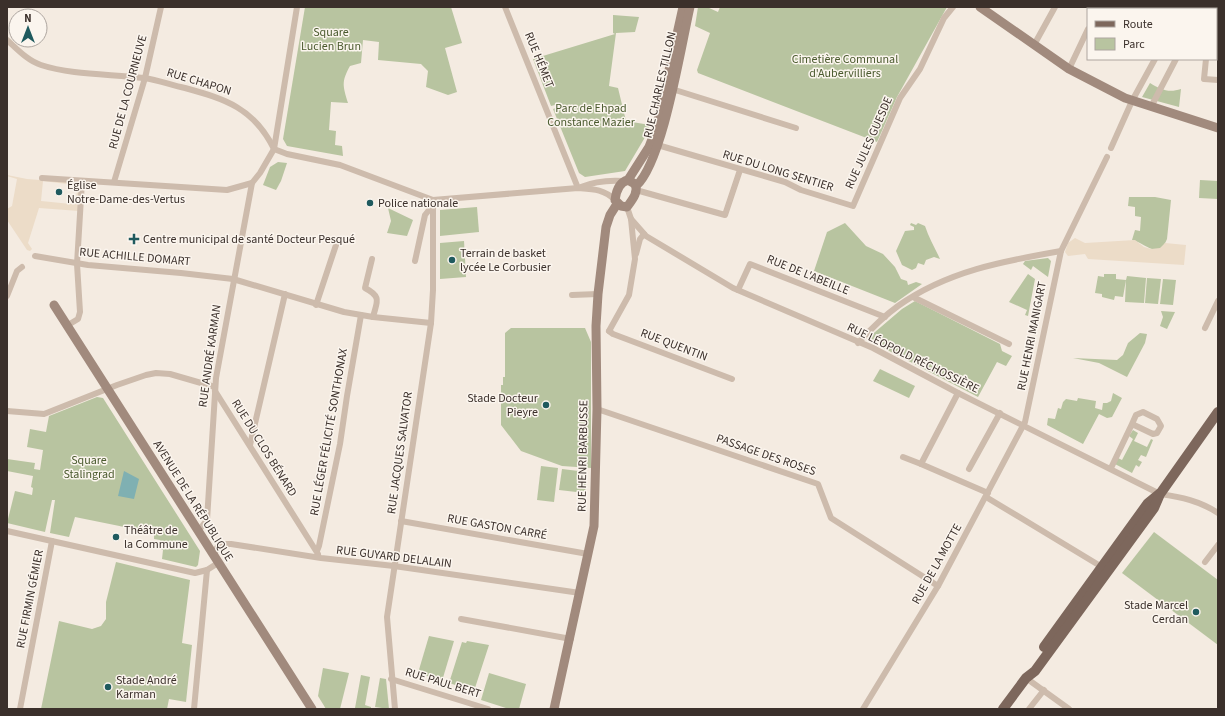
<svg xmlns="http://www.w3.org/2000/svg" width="1225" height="716" viewBox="0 0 1225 716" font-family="'Source Sans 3',sans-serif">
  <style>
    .green { fill: #b8c4a0 }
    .plaza { fill: #ecdcc8; fill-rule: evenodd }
    .water { fill: #7fb0b2 }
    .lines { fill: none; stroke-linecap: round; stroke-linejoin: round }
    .street { stroke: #cdbbac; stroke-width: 6 }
    .secondary { stroke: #a18a7d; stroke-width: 9 }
    .primary { stroke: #7d675c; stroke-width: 10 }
    .poi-dot { fill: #1f5a5e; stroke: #fbf5ee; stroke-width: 1.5 }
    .labels { text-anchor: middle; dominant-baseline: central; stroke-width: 3; stroke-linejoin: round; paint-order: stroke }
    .park-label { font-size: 12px; fill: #4a5a2e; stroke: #fbf5ee }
    .street-label { font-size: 12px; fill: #3b302b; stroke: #fbf5ee }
    .poi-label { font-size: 12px; fill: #3b302b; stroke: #fbf5ee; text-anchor: start }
  </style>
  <rect width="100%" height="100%" fill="#f4ebe1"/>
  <g class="green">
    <path d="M305,7h146l11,36 -17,5 12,44 -9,3 -22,-8 2,-16 -7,-7 -43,-4 1,-18 -16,-2 -2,23 -11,3c-9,16 -7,20 -2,37l-17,-1 -2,28 7,1 -1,14 7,1 1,10 -56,-10 -4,-7z"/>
    <polygon points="698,7 707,7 718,12 720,7 947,7 897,97 877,142 698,73 697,70 710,33 695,26"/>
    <polygon points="613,15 639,17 635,32 616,33 609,86 618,88 626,121 650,125 644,139 625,171 585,177 579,173 553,109 556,108 555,105 551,106 533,59 615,34 613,33"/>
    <path d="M1150,83c11,7 19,10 31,6l-2,18 -37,-10z"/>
    <polygon points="278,162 287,163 281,181 276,190 263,185 270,167"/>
    <polygon points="1200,180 1218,181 1218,199 1199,198"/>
    <path d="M1129,197h26l16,3 -4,39c-9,22 -23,3 -35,1l3,-10 5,1 1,-14 -6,-1v-9l-7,-1z"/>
    <polygon points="477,207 479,232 440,236 440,210"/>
    <polygon points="388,208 413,220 407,236 387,233 391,221"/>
    <polygon points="845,223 866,246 883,254 895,267 901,279 907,281 908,285 916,282 922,284 895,303 814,271 827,232"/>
    <path d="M911,223l5,2 2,-2 7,3c4,12 10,22 15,33l-6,-2 -8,3 -2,5 -6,-2 -2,5 -4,2 -10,-5 -6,-14 9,-20 9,-1v-3l-4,-2z"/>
    <polygon points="464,241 466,277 440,279 440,243"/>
    <polygon points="1048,258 1051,261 1048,277 1033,266 1031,270 1023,264 1025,261"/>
    <polygon points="1028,274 1035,279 1028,316 1025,315 1027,310 1009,302"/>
    <polygon points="1104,274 1116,274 1116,279 1126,280 1127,276 1146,278 1144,303 1125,302 1126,280 1123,297 1115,296 1114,300 1102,297 1102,294 1095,293 1098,276 1104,277"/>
    <polygon points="1147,278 1161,279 1158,304 1145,303"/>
    <polygon points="1163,279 1176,280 1173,305 1160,304"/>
    <polygon points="915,301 1000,344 1002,351 1012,356 1006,366 997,362 978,397 868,340 868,338 902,309"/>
    <polygon points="1161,311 1175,312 1167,329 1160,326 1163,317"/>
    <polygon points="511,328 585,328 591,342 591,468 562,466 521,451 501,425 501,385 503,385 503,377 505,377 505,333"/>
    <polygon points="1140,333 1147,334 1145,343 1127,377 1099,363 1073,358 1117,360 1123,355 1128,343"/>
    <polygon points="880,369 915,386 909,398 873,381"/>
    <polygon points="1113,393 1122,398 1112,417 1107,418 1099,414 1083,444 1047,425 1048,418 1055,419 1058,408 1061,409 1063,402 1066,399 1077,401 1078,398 1096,401 1095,408 1102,410 1103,403 1107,403 1111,401"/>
    <polygon points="97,397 103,398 200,551 198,565 196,567 162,559 163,550 158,548 160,540 154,539 154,533 75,517 69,537 50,533 55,500 52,500 45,532 7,523 15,491 32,495 33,488 31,487 33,476 7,471 7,459 35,463 34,469 40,470 43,450 27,447 30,429 46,432 49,416"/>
    <polygon points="1133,430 1138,433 1134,441 1147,447 1151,439 1153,440 1146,457 1141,455 1138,460 1142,462 1139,467 1136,465 1132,473 1115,464 1118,458 1122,460 1133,439 1129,436"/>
    <polygon points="541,466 558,468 554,502 537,500"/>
    <polygon points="562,469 587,472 585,493 559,490"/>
    <polygon points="1154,532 1218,580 1218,645 1122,573"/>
    <polygon points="116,562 190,580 182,643 192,645 186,702 169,699 167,709 41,709 59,621 92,629 101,626 106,619 106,602"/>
    <polygon points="429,636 454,641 442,681 418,673"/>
    <polygon points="467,641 489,645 474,691 449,683 462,642 466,643"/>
    <polygon points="323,668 349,673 340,709 326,709 318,696"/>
    <polygon points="489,673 526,684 519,709 509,709 481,700"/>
    <polygon points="361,675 370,677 365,705 371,707 371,709 355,708"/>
    <polygon points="380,678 386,679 389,709 375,707"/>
  </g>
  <g class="plaza">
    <path d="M7,175l20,4 51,4 2,2 -1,26 -40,-3 -11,35 4,6 -2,2 -3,-1 -20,-30v-11l5,-3 5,-27 -10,-3zM43,181l32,4 2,3 -1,14 -5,2 -30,-3z"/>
    <polygon points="1075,238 1085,243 1135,240 1144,247 1151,249 1160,248 1165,243 1186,245 1184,265 1088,259 1085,254 1068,256 1065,252 1068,243"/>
  </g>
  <polygon class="water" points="124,471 139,479 134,499 118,496"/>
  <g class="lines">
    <g class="street">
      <polyline points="505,7 578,188"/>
      <polyline points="1097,9 1098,7"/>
      <polyline points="1181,9 1182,7"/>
      <polyline points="1203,9 1204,7"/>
      <polyline points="1216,15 1218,11"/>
      <path d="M7,40c10,9 21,21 34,25 30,10 71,9 103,13 14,2 27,7 41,10 40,11 69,20 89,61"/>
      <polyline points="1034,45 1055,7"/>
      <polyline points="1206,59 1204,79 1218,80"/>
      <polyline points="1069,69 1088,29"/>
      <polyline points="672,89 796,128"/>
      <polyline points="1151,107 1176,59"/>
      <polyline points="654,144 785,182 801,190 853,206 900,98 920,69 944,18 953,7"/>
      <polyline points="1111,148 1132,101 1155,59"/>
      <path d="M274,149l13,5 53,11 93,35 145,-12c15,1 26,1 37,12"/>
      <polyline points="42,178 227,190 252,183 260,173 274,149 297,7"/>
      <polyline points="114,182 145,78 161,7"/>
      <path d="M581,187c14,-6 28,-7 43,-6"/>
      <polyline points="636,190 725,215 740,170"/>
      <path d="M627,207l4,12 15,17 87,52 140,60 85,45 202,101c21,3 40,7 58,19"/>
      <polyline points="636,254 640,239 644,234"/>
      <polyline points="35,256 88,265 181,273 233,279 344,312 373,317 431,323"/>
      <path d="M372,259l-7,29c17,9 12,13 8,29"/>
      <polyline points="415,261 425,215 429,210 433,208"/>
      <polyline points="738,290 750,264 885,317"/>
      <polyline points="572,295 598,294"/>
      <polyline points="7,296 17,271 22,267"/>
      <polyline points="913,297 1009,344"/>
      <polyline points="316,305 338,239"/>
      <polyline points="68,325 78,319 80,312 77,264 82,181"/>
      <polyline points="1205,328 1218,301"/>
      <polyline points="609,331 613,334 732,379"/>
      <polyline points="609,331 629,295 635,259 631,219"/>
      <path d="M858,343c12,-13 26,-27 40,-37 49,-35 106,-45 163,-55"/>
      <polyline points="215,391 318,554"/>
      <polyline points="958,393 921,464 988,493"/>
      <polyline points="597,409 818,484 831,518 938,586"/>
      <polyline points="7,411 44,414 117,385 146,375 156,373 170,374 215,387"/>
      <polyline points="250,445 285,294"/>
      <polyline points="903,457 921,464"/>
      <polyline points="1111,468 1132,424 1153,434 1157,433 1161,426 1157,419 1143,412 1136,415 1132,424"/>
      <polyline points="969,469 1000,413"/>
      <polyline points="986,497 1102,567"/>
      <polyline points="401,521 588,554"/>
      <polyline points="199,530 207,520 216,378 252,183"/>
      <polyline points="7,531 195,573 207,570 218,563"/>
      <polyline points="317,551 319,546 340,444 347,396 361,315"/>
      <polyline points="214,556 216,549 220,544 231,544 321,558 394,566 580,593"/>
      <polyline points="1205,562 1218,545"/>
      <polyline points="461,619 571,639"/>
      <polyline points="1026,678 1069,709"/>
      <polyline points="391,679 488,709"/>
      <polyline points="20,709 52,541"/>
      <polyline points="194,709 207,570"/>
      <polyline points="395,709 387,617 431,323 433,290 433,200"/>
      <polyline points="863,709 938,586 1025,422 1061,251 1107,157"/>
      <polyline points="1029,709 1044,690"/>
    </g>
    <g class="secondary">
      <polyline points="980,7 1069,69 1125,98 1218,128"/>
      <polyline points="628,180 649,147 656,129 683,7"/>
      <path d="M628,180l7,4c4,8 -3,16 -8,23l-6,-1 -6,-6c1,-8 4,-18 13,-20z"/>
      <path d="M636,186c27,-24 45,-140 54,-179"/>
      <polyline points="54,305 312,709"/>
      <polyline points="554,709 594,526 597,409 596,326 598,294 606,227 610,215 617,204"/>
    </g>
    <g class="primary">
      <polyline points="1044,647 1148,503 1159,494"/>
      <polyline points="1003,709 1026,678 1035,671 1154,508 1160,494 1218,412"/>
    </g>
  </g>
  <g class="poi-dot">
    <circle cx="59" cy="192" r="4"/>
    <circle cx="370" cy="203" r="4"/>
    <path d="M132 233h4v4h4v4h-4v4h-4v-4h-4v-4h4z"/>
    <circle cx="452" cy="260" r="4"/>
    <circle cx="546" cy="405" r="4"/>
    <circle cx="116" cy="537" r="4"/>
    <circle cx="1196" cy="612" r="4"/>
    <circle cx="108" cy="687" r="4"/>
  </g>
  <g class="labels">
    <g class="park-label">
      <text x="331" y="32">Square<tspan x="331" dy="14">Lucien Brun</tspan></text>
      <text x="845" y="59">Cimetière Communal<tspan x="845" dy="14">d'Aubervilliers</tspan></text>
      <text x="591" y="108">Parc de Ehpad<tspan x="591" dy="14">Constance Mazier</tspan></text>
      <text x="89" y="460">Square<tspan x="89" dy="14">Stalingrad</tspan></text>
    </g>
    <g class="street-label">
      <text transform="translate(539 60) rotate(68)">RUE HÉMET</text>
      <text transform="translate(199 82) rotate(17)">RUE CHAPON</text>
      <text transform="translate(660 85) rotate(-77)">RUE CHARLES TILLON</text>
      <text transform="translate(128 92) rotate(-75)">RUE DE LA COURNEUVE</text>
      <text transform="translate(869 143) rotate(-66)">RUE JULES GUESDE</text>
      <text transform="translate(778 171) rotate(17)">RUE DU LONG SENTIER</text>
      <text transform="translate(135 257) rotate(5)">RUE ACHILLE DOMART</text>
      <text transform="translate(808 275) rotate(22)">RUE DE L'ABEILLE</text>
      <text transform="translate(1032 336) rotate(-79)">RUE HENRI MANIGART</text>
      <text transform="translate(674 345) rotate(21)">RUE QUENTIN</text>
      <text transform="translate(210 356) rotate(-82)">RUE ANDRÉ KARMAN</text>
      <text transform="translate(913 358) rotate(26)">RUE LÉOPOLD RÉCHOSSIÈRE</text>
      <text transform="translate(329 432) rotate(-80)">RUE LÉGER FÉLICITÉ SONTHONAX</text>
      <text transform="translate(264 448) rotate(58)">RUE DU CLOS BÉNARD</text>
      <text transform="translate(400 453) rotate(-82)">RUE JACQUES SALVATOR</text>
      <text transform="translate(766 455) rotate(19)">PASSAGE DES ROSES</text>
      <text transform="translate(583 456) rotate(-89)">RUE HENRI BARBUSSE</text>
      <text transform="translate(193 501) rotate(58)">AVENUE DE LA RÉPUBLIQUE</text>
      <text transform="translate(497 527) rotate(10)">RUE GASTON CARRÉ</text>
      <text transform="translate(394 557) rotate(7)">RUE GUYARD DELALAIN</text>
      <text transform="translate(937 564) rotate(-61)">RUE DE LA MOTTE</text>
      <text transform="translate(30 599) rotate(-79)">RUE FIRMIN GÉMIER</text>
      <text transform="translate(443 683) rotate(17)">RUE PAUL BERT</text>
    </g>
    <g class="poi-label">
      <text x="67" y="185">Église<tspan x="67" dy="14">Notre-Dame-des-Vertus</tspan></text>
      <text x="378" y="203">Police nationale</text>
      <text x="143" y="239">Centre municipal de santé Docteur Pesqué</text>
      <text x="460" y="253">Terrain de basket<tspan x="460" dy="14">lycée Le Corbusier</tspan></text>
      <text x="538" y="398" text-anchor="end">Stade Docteur<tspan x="538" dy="14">Pieyre</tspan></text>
      <text x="124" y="530">Théâtre de<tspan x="124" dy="14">la Commune</tspan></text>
      <text x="1188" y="605" text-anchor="end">Stade Marcel<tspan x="1188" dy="14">Cerdan</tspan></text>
      <text x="116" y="680">Stade André<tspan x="116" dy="14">Karman</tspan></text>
    </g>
  </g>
  <rect width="1225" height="716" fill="none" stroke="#3b302b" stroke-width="16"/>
  <rect x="1087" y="8" width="130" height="52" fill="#fbf5ee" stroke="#aea6a0"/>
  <rect x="1095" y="21" width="20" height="6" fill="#7d675c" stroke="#aea6a0"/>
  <text x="1123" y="28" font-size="12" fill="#3b302b">Route</text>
  <rect x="1095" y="38" width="20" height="12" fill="#b8c4a0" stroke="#aea6a0"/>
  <text x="1123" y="48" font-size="12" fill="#3b302b">Parc</text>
  <g transform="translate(28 28)"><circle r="19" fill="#fbf5ee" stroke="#aea6a0"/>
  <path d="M0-3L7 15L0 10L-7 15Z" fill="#1f5a5e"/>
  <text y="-6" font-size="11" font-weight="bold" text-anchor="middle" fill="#3b302b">N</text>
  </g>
</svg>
